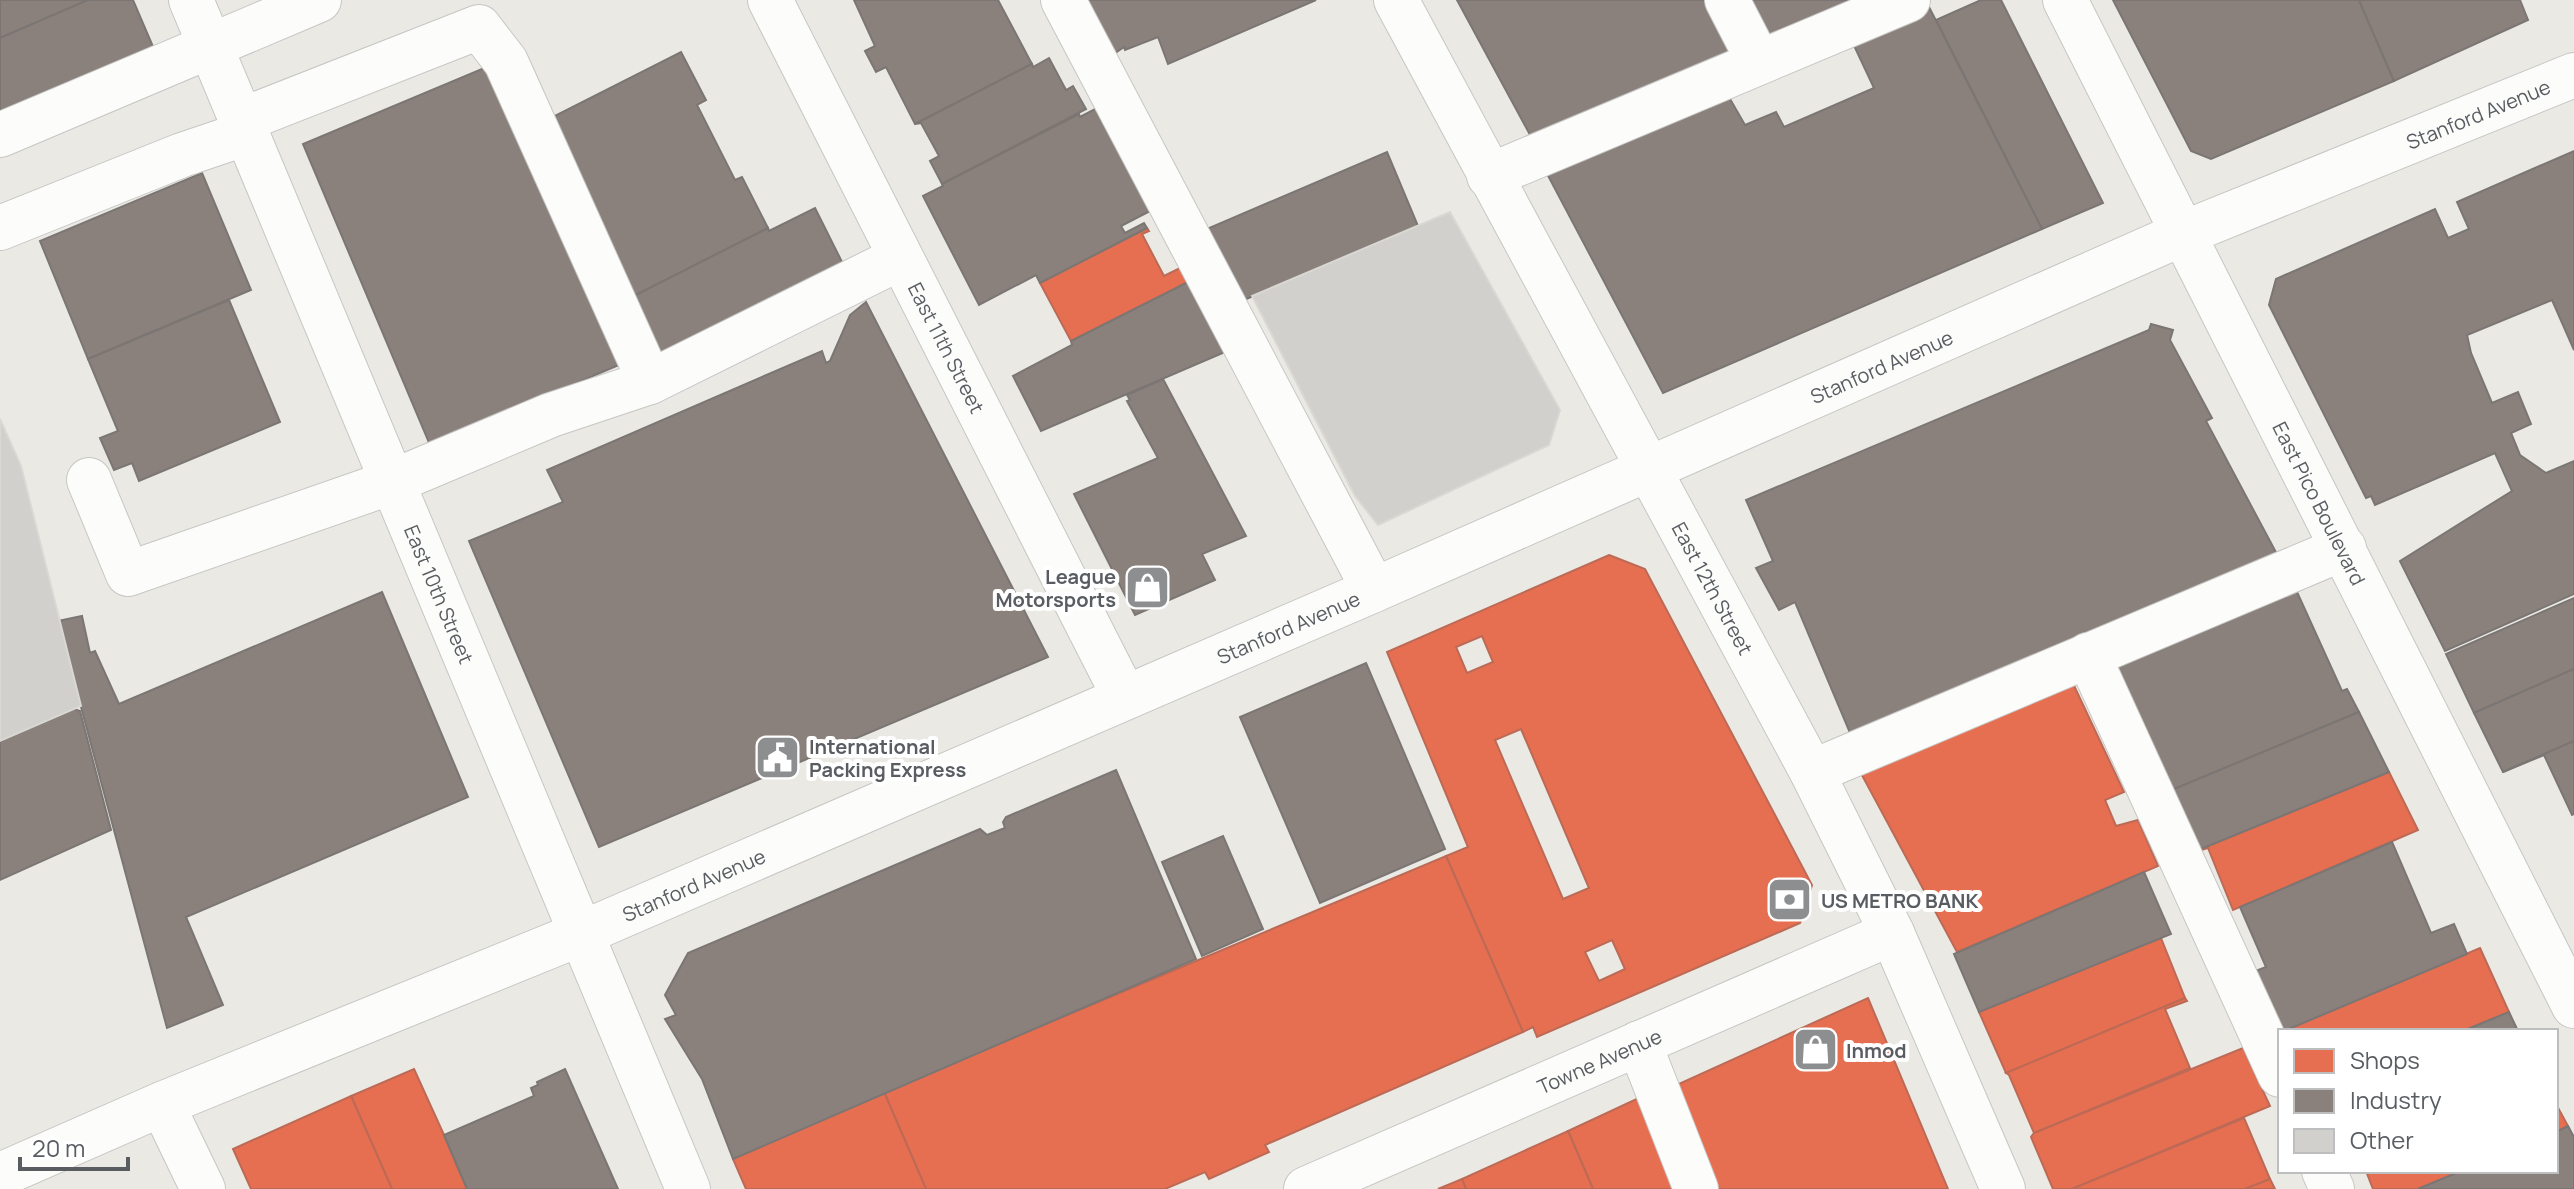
<svg xmlns="http://www.w3.org/2000/svg" width="2574" height="1189" viewBox="0 0 2574 1189" font-family="Manrope,sans-serif">
  <style>
    .shops { fill: #e76f51; stroke: #bc6a56; stroke-width: 2; fill-rule: evenodd }
    .industry { fill: #8a817c; stroke: #7b7674; stroke-width: 2 }
    .building { fill: #d1d0cd; stroke: #d9d8d3; stroke-width: 2 }
    .lines { fill: none; stroke-linecap: round; stroke-linejoin: round }
    .minor-casing { stroke: #c6c6c4; stroke-width: 46 }
    .minor { stroke: #fcfcfb; stroke-width: 44 }
    .labels { text-anchor: middle; dominant-baseline: central; stroke-width: 8; stroke-linejoin: round; paint-order: stroke }
    .street-label { font-size: 20px; fill: #595d62; stroke: #fff }
    .poi-label { font-size: 20px; font-weight: bold; fill: #595d62; stroke: #fff; text-anchor: start }
  </style>
  <rect width="100%" height="100%" fill="#eae9e4"/>
  <g class="shops">
    <polygon points="1147,228 1149,231 1142,234 1164,276 1180,268 1188,282 1071,341 1040,283"/>
    <path d="M1609,555l36,14 167,316 -12,38 -263,114 -4,-10 -10,5 -77,-176 22,-9 -81,-195zM1482,636l11,26 -26,11 -11,-26zM1521,729l68,159 -26,11 -68,-159zM1612,940l13,29 -26,12 -14,-29z"/>
    <polygon points="2069,675 2124,792 2105,800 2116,826 2138,820 2158,866 1957,952 1856,764"/>
    <polygon points="2389,772 2418,830 2233,910 2208,848 2191,853"/>
    <polygon points="1446,856 1523,1032 1265,1145 1269,1152 1209,1179 1205,1172 1165,1189 926,1189 884,1092"/>
    <polygon points="2161,938 2185,998 2006,1073 1979,1012"/>
    <polygon points="2480,948 2509,1012 2463,1031 2284,1031"/>
    <polygon points="1868,998 1948,1189 1712,1189 1670,1088"/>
    <polygon points="2185,998 2187,1001 2165,1009 2190,1068 2034,1133 2009,1075 2006,1073"/>
    <polygon points="2243,1048 2270,1106 2072,1189 2053,1189 2031,1137 2034,1133"/>
    <polygon points="414,1069 444,1135 467,1189 392,1189 351,1096"/>
    <polygon points="884,1092 926,1189 746,1189 733,1159"/>
    <polygon points="1645,1095 1683,1189 1593,1189 1568,1131"/>
    <polygon points="351,1096 392,1189 251,1189 233,1149"/>
    <polygon points="2556,1104 2568,1126 2556,1132"/>
    <polygon points="2244,1118 2270,1179 2245,1189 2072,1189"/>
    <polygon points="1568,1131 1593,1189 1466,1189 1462,1179"/>
    <polygon points="2366,1171 2461,1171 2418,1189 2373,1189"/>
    <polygon points="1462,1179 1466,1189 1438,1189"/>
    <polygon points="2270,1179 2275,1189 2245,1189"/>
  </g>
  <g class="industry">
    <polygon points="0,0 88,0 0,38"/>
    <polygon points="88,0 133,0 154,49 0,120 0,38"/>
    <polygon points="854,0 998,0 1032,64 915,124 886,67 876,72 865,51 875,46"/>
    <polygon points="1077,0 1316,0 1168,64 1158,37 1125,50 1124,47 1108,58"/>
    <polygon points="1457,0 1705,0 1734,56 1535,144"/>
    <polygon points="1748,0 1870,0 1771,42"/>
    <polygon points="1981,0 2001,0 2103,203 2042,229 1936,20"/>
    <polygon points="2113,0 2359,0 2394,81 2211,159 2191,151"/>
    <polygon points="2359,0 2520,0 2528,20 2394,81"/>
    <polygon points="1928,5 2042,229 1663,393 1544,168 1726,92 1745,125 1776,112 1784,127 1874,88 1850,37"/>
    <polygon points="681,52 706,100 697,105 735,180 742,177 768,228 628,299 543,122"/>
    <polygon points="1049,58 1066,90 1073,86 1086,109 942,184 930,161 939,156 921,123 915,124 1032,64 1033,67"/>
    <polygon points="489,66 626,362 430,445 303,144"/>
    <polygon points="1095,109 1150,211 1121,226 1125,233 1144,223 1147,228 1040,283 1036,275 979,305 923,196 943,186 942,184 1079,114 1080,117"/>
    <polygon points="2574,151 2574,350 2552,300 2467,335 2471,353 2492,403 2518,392 2531,424 2511,433 2520,455 2546,473 2574,461 2574,594 2445,651 2400,561 2512,491 2495,453 2375,505 2371,496 2366,498 2269,305 2276,279 2435,209 2448,238 2469,229 2457,202"/>
    <polygon points="1387,152 1418,226 1237,303 1200,232"/>
    <polygon points="202,173 251,290 88,359 40,241"/>
    <polygon points="815,208 843,264 656,359 628,299 768,228 769,231"/>
    <polygon points="1188,282 1225,352 1041,431 1013,376 1072,345 1071,341"/>
    <polygon points="229,300 280,422 139,481 132,463 114,470 100,438 118,431 88,359"/>
    <polygon points="866,302 1048,657 599,847 469,541 563,502 547,470 822,351 826,363 830,361 850,315"/>
    <polygon points="2151,324 2173,330 2170,340 2212,418 2206,421 2279,558 1853,740 1795,602 1779,610 1756,568 1773,561 1746,500 2149,330"/>
    <polygon points="1163,379 1246,536 1202,554 1215,580 1135,615 1074,494 1158,458 1127,401 1130,400 1127,395"/>
    <polygon points="2292,581 2342,691 2347,689 2359,712 2167,792 2112,656"/>
    <polygon points="382,592 468,797 186,917 223,1005 167,1028 58,621 82,616 90,653 95,651 119,704"/>
    <polygon points="2574,598 2574,669 2474,713 2446,654"/>
    <polygon points="1366,663 1445,849 1320,903 1240,717"/>
    <polygon points="2574,669 2574,741 2503,772 2474,713"/>
    <polygon points="74,709 80,711 111,830 0,880 0,741"/>
    <polygon points="2359,712 2389,772 2191,853 2167,792"/>
    <polygon points="2574,741 2574,814 2572,815 2544,755 2503,772"/>
    <polygon points="1116,770 1196,959 733,1159 702,1079 665,1019 676,1015 665,995 688,953 980,829 987,835 1005,828 1003,822 1006,817"/>
    <polygon points="1223,836 1263,929 1202,956 1162,862"/>
    <polygon points="2392,842 2431,933 2454,924 2467,954 2284,1031 2243,976 2266,967 2240,907"/>
    <polygon points="2144,872 2171,934 1979,1012 1954,954"/>
    <polygon points="2509,1012 2518,1031 2463,1031"/>
    <polygon points="565,1069 618,1189 467,1189 444,1135 534,1096 531,1088 538,1085 537,1082"/>
    <polygon points="2568,1126 2574,1137 2574,1189 2418,1189 2461,1171 2556,1171 2556,1132"/>
  </g>
  <g class="building">
    <polygon points="1450,212 1560,410 1549,445 1378,525 1355,496 1252,296"/>
    <polygon points="0,419 21,466 81,706 0,741"/>
  </g>
  <g class="lines">
    <defs>
      <g id="minor">
        <path id="s1" d="M191,0l497,1189"/>
        <path id="s2" d="M770,0l354,696"/>
        <polyline points="1063,0 1374,590"/>
        <path id="s3" d="M1396,0l416,772 80,161 111,256"/>
        <polyline points="1727,0 1759,62"/>
        <path id="s4" d="M2065,0l509,1006"/>
        <polyline points="242,120 479,27 506,62 650,382"/>
        <polyline points="0,135 319,0"/>
        <polyline points="1489,176 1908,0"/>
        <polyline points="0,228 182,155 247,133"/>
        <polyline points="89,480 128,574 392,482 551,415 650,382 900,258"/>
        <polyline points="2088,655 2280,1075"/>
        <polyline points="1812,772 2344,548"/>
        <polyline points="1639,1043 1696,1189"/>
        <polyline points="162,1104 203,1189"/>
        <polyline points="2324,1171 2332,1189"/>
        <path id="s5" d="M0,1175l162,-71 418,-170 794,-344 810,-357 390,-158"/>
        <path id="s6" d="M1306,1189l586,-256"/>
      </g>
    </defs>
    <use href="#minor" class="minor-casing"/>
    <use href="#minor" class="minor"/>
  </g>
  <defs>
    <symbol id="shop-square" viewBox="-11 -11 22 22"><rect x="-9" y="-9" width="18" height="18" rx="4" fill="#8c8e90" stroke="#fff"/><path d="M-5-2.5h2.3a2.7 3.5 0 0 1 5.4 0H5L5.5 6h-11ZM-1.5-2.5h3a1.5 2.3 0 0 0-3 0Z" fill="#fff"/></symbol>
    <symbol id="civic-square" viewBox="-11 -11 22 22"><rect x="-9" y="-9" width="18" height="18" rx="4" fill="#8c8e90" stroke="#fff"/><path d="M-.6-6.5H3V-4.5H.6V-3L4-1V1h2V6H-6V1h2V-1L-.6-3ZM-1.2 2.5V6h2.4V2.5Z" fill="#fff"/></symbol>
    <symbol id="bank-square" viewBox="-11 -11 22 22"><rect x="-9" y="-9" width="18" height="18" rx="4" fill="#8c8e90" stroke="#fff"/><path d="M-6-4H6V4H-6ZM0-2.3a2.3 2.3 0 1 0 0 4.6a2.3 2.3 0 1 0 0-4.6Z" fill="#fff"/></symbol>
  </defs>
  <g fill-rule="evenodd">
    <use href="#shop-square" x="1122" y="562" width="51" height="51"/>
    <use href="#civic-square" x="752" y="732" width="51" height="51"/>
    <use href="#bank-square" x="1764" y="874" width="51" height="51"/>
    <use href="#shop-square" x="1790" y="1024" width="51" height="51"/>
  </g>
  <g class="labels">
    <g class="street-label">
      <text stroke="none"><textPath href="#s5" startOffset="2696">Stanford Avenue</textPath></text>
      <text stroke="none"><textPath href="#s2" startOffset="390">East 11th Street</textPath></text>
      <text stroke="none"><textPath href="#s5" startOffset="2048">Stanford Avenue</textPath></text>
      <text stroke="none"><textPath href="#s4" startOffset="564">East Pico Boulevard</textPath></text>
      <text stroke="none"><textPath href="#s3" startOffset="668">East 12th Street</textPath></text>
      <text stroke="none"><textPath href="#s1" startOffset="644">East 10th Street</textPath></text>
      <text stroke="none"><textPath href="#s5" startOffset="1400">Stanford Avenue</textPath></text>
      <text stroke="none"><textPath href="#s5" startOffset="752">Stanford Avenue</textPath></text>
      <text stroke="none"><textPath href="#s6" startOffset="320">Towne Avenue</textPath></text>
    </g>
    <g class="poi-label">
      <text x="1116" y="576" text-anchor="end">League<tspan x="1116" dy="23">Motorsports</tspan></text>
      <text x="809" y="746">International<tspan x="809" dy="23">Packing Express</tspan></text>
      <text x="1821" y="900">US METRO BANK</text>
      <text x="1846" y="1050">Inmod</text>
    </g>
  </g>
  <rect x="2278" y="1029" width="280" height="144" fill="#ffffff" stroke="#bdbec0" stroke-width="2"/>
  <rect x="2294" y="1049" width="40" height="24" fill="#e76f51" stroke="#bdbec0" stroke-width="2"/>
  <text x="2350" y="1069" font-size="24" fill="#595d62">Shops</text>
  <rect x="2294" y="1089" width="40" height="24" fill="#8a817c" stroke="#bdbec0" stroke-width="2"/>
  <text x="2350" y="1109" font-size="24" fill="#595d62">Industry</text>
  <rect x="2294" y="1129" width="40" height="24" fill="#d1d0cd" stroke="#bdbec0" stroke-width="2"/>
  <text x="2350" y="1149" font-size="24" fill="#595d62">Other</text>
  <path d="M20 1157v12h108v-12" fill="none" stroke="#595d62" stroke-width="4"/>
  <text x="32" y="1157" font-size="24" fill="#595d62" stroke="#ffffff" stroke-width="6" paint-order="stroke">20 m</text>
</svg>
